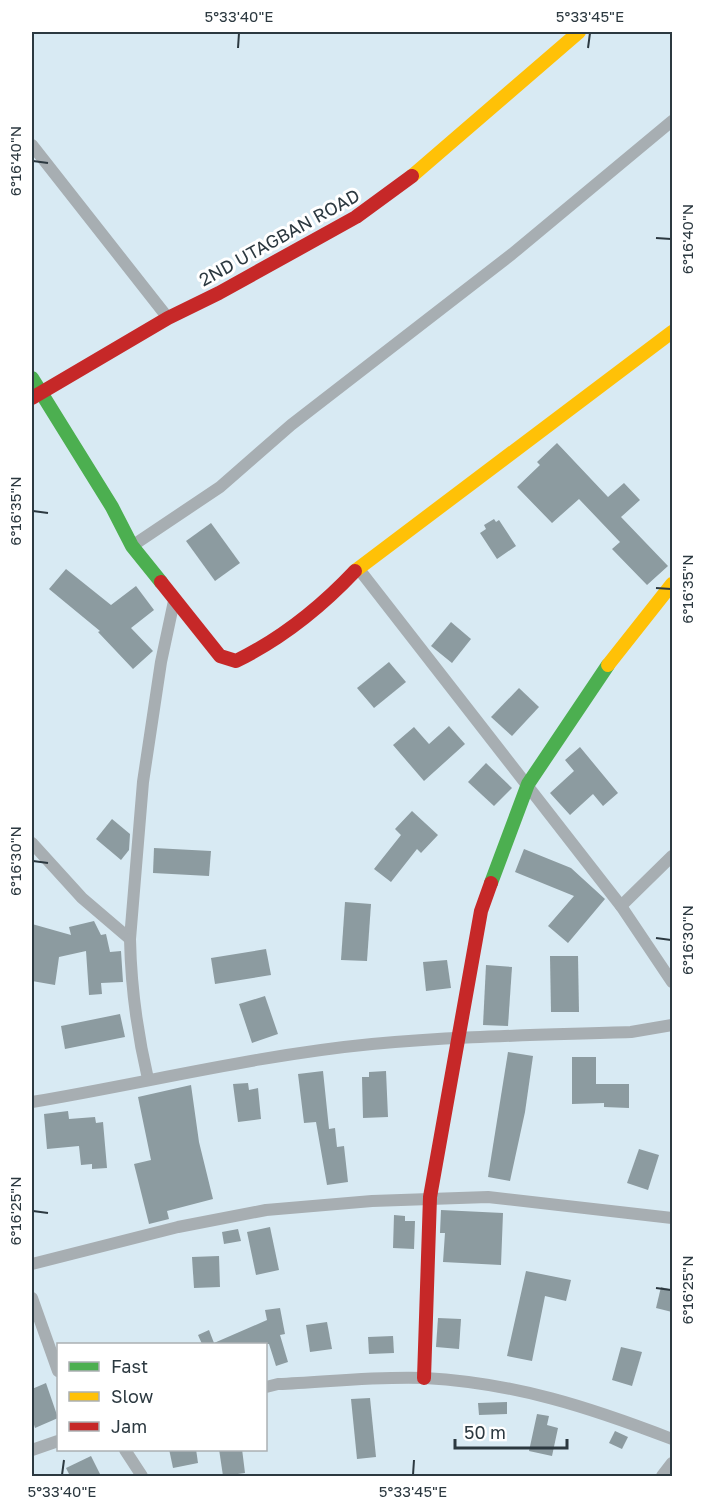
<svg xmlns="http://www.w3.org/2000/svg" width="704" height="1508" viewBox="0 0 704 1508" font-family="'Golos Text',sans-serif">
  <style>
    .building { fill: #8c9ba0 }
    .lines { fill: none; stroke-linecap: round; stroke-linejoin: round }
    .street { stroke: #a7aeb2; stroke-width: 12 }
    .fast { stroke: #4caf50; stroke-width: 14 }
    .slow { stroke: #ffc107; stroke-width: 14 }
    .jam { stroke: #c62828; stroke-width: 14 }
    .ticks { fill: none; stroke: #2c3940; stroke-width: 2 }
    .labels { text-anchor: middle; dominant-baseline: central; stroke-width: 6; stroke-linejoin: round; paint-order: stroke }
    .street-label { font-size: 18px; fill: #2c3940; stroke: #fff }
    .neatline { fill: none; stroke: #2c3940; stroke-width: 2 }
    .ticks-label { font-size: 15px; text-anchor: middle; fill: #2c3940 }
  </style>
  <rect width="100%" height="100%" fill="#d8eaf3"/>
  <g class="building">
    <polygon points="557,443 608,497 624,483 640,500 621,517 668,566 647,585 612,549 620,542 579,499 552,523 517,487 540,465 537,462"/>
    <polygon points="494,519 496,522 499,520 516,546 497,559 480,533 486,529 484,525"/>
    <polygon points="211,523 240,563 215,581 186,541"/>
    <polygon points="66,569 111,605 136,586 154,610 131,628 153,651 133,669 98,632 100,631 49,589"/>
    <polygon points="451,622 471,639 452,663 431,646"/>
    <polygon points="389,662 406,682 374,708 357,688"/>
    <polygon points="519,688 539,707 512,736 491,717"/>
    <polygon points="449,726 465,744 424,781 393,745 414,727 429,744"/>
    <polygon points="580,747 618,793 603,806 593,794 570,815 550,793 574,771 565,760"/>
    <polygon points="486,763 512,788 494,806 468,782"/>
    <polygon points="412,811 438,835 421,853 417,849 391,882 374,869 401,835 395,829"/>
    <polygon points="112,819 130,834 129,850 121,860 96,839"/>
    <polygon points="154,848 211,851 209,876 153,873"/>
    <polygon points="524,849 571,868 605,899 568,943 548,926 574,896 515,872"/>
    <polygon points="345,902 371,904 367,961 341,960"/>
    <polygon points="94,921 101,935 106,934 110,952 121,951 123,982 101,983 102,994 89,995 86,951 59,957 55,985 32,981 32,924 71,935 69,927"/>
    <polygon points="266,949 271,975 215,984 211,958"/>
    <polygon points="550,956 578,956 579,1012 551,1012"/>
    <polygon points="447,960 451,988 426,991 423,962"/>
    <polygon points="486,965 512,967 508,1026 483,1025"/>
    <polygon points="265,996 278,1034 252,1043 239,1004"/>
    <polygon points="120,1014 125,1037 65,1049 61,1026"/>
    <polygon points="508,1052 533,1056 525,1112 510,1181 488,1177"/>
    <polygon points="572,1057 596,1057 596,1084 629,1084 629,1108 604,1107 604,1103 572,1104"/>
    <polygon points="323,1071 329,1129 335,1128 337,1147 344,1146 348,1182 327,1185 316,1122 304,1123 298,1074"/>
    <polygon points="386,1071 388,1117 363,1118 362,1077 369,1077 369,1072"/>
    <polygon points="248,1083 249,1090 258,1088 261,1119 238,1122 233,1084"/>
    <polygon points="191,1085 199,1142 213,1199 167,1211 169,1219 149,1224 134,1164 151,1160 138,1097"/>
    <polygon points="68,1111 69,1119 95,1117 96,1123 103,1122 107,1168 92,1169 92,1164 81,1165 79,1146 47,1149 44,1114"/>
    <polygon points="639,1149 659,1155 648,1190 627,1183"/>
    <polygon points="441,1210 503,1213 501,1265 443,1262 445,1233 440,1233"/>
    <polygon points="394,1215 405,1216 405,1221 415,1221 414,1249 393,1248"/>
    <polygon points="270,1227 279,1270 256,1275 247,1232"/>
    <polygon points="238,1229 241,1241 224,1244 222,1232"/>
    <polygon points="219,1256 220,1287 194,1288 192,1257"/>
    <polygon points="526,1271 571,1280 566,1301 545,1296 532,1361 507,1356"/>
    <polygon points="661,1287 672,1290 672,1312 656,1308"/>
    <polygon points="280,1308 285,1334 280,1335 288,1362 276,1366 269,1344 202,1344 198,1335 209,1330 214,1343 267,1320 265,1310"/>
    <polygon points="438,1318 461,1319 459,1349 436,1347"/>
    <polygon points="327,1322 332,1349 310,1352 306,1325"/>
    <polygon points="393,1336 394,1353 369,1354 368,1337"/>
    <polygon points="621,1347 642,1352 632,1386 612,1380"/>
    <polygon points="46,1383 58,1418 35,1428 32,1418 32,1389"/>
    <polygon points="370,1398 376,1457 357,1459 351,1399"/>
    <polygon points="507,1402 507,1414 479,1415 478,1403"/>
    <polygon points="537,1414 549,1416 547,1425 558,1428 552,1456 529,1451"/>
    <polygon points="615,1431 628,1437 622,1449 609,1443"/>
    <polygon points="169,1449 196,1449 198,1463 173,1468"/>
    <polygon points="219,1449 242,1449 245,1473 223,1476"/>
    <polygon points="91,1456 101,1476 70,1476 66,1468"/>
  </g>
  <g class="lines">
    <g class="street">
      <polyline points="32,145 168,318"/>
      <polyline points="132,546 220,487 291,425 512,254 672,121"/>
      <polyline points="358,568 621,906 672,982"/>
      <polyline points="32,843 82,898 130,939 143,782 161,662 174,601"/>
      <polyline points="621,906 672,856"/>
      <path d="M130,939c1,48 7,93 18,140"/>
      <path d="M32,1102c113,-19 226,-47 340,-58 86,-8 173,-9 259,-12l41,-7"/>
      <polyline points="32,1264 178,1227 266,1210 372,1201 488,1197 672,1218"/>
      <polyline points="32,1298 58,1371"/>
      <path d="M266,1387l12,-3c48,-2 99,-8 147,-6 90,5 164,29 247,61"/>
      <polyline points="32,1450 58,1441"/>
      <polyline points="125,1450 142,1476"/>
      <polyline points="662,1476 672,1463"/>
    </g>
    <g class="fast">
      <polyline points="32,378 112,507 132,546 161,582"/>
      <polyline points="491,883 528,784 608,665"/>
    </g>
    <g class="slow">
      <polyline points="412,176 579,32"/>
      <polyline points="355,571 672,332"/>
      <polyline points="608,665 672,584"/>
    </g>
    <g class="jam">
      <polyline points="32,398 168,318 219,293 356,217 412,176"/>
      <path d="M161,582l59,74 16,5c45,-22 85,-54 119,-90"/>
      <polyline points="424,1378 430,1197 481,911 491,883"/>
    </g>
  </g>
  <path class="ticks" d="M238,48l1,-15M588,48l2,-15M33,161l15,2M656,238l15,1M33,511l15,2M656,588l15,1M33,861l15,2M656,938l15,2M33,1211l15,2M656,1288l15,2M62,1475l2,-15M413,1475l1,-15"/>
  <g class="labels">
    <g class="street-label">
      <text transform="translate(279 237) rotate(-29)">2ND UTAGBAN ROAD</text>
    </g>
  </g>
  <rect width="704" height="1508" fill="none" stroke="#ffffff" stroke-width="66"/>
  <rect x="57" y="1343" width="210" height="108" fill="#ffffff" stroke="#abb0b3" stroke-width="1.5"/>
  <rect x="69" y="1362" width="30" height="9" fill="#4caf50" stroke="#abb0b3" stroke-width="1.5"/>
  <text x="111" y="1373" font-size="18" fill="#2c3940">Fast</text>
  <rect x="69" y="1392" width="30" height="9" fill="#ffc107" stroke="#abb0b3" stroke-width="1.5"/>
  <text x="111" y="1403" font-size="18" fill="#2c3940">Slow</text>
  <rect x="69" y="1422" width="30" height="9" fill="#c62828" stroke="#abb0b3" stroke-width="1.5"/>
  <text x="111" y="1433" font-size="18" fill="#2c3940">Jam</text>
  <path d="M455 1439v9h112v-9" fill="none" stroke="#2c3940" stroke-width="3"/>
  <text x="464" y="1439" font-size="18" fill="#2c3940" stroke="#ffffff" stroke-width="4.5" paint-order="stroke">50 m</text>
  <rect x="33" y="33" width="638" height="1442" class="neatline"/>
  <g class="ticks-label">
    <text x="239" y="22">5°33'40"E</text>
    <text x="590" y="22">5°33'45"E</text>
    <text transform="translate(16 161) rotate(-90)" y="5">6°16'40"N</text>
    <text transform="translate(688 239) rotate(-90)" y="5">6°16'40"N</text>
    <text transform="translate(16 511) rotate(-90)" y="5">6°16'35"N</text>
    <text transform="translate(688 589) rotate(-90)" y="5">6°16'35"N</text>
    <text transform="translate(16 861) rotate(-90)" y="5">6°16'30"N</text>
    <text transform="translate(688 940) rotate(-90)" y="5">6°16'30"N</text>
    <text transform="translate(16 1211) rotate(-90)" y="5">6°16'25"N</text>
    <text transform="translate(688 1290) rotate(-90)" y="5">6°16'25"N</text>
    <text x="62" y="1497">5°33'40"E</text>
    <text x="413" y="1497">5°33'45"E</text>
  </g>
</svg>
